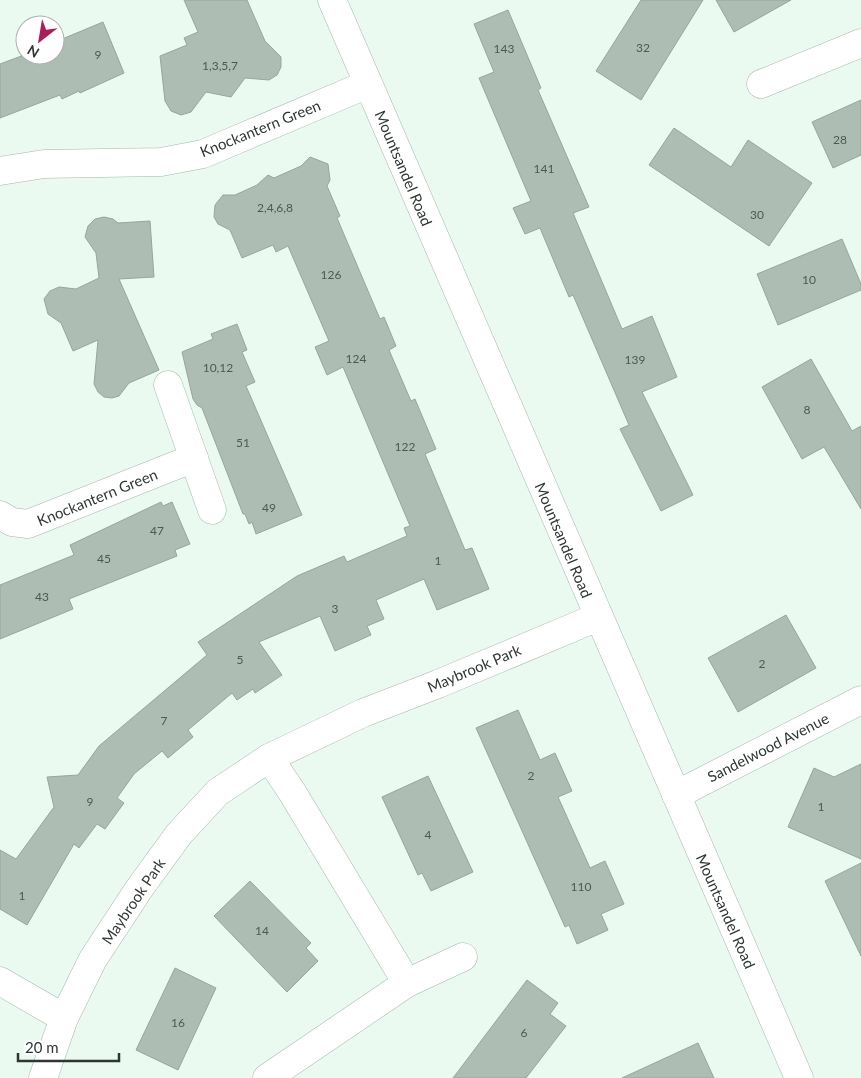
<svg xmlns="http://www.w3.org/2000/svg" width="861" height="1078" viewBox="0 0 861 1078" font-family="Lato,sans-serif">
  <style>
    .building { fill: #adbdb4; stroke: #96a69d }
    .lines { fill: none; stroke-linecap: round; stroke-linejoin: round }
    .minor-casing { stroke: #a7b7ae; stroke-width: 29 }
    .minor { stroke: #fff; stroke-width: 28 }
    .labels { text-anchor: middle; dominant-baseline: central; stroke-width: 5; stroke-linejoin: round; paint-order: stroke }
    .number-label { font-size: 12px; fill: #4e5852 }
    .street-label { font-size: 15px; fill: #2f3632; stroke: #fff }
  </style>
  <rect width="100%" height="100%" fill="#eafaf1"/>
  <g class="building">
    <polygon points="184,0 247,0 265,41 281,57 281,67 277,75 269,80 245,78 231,97 206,92 191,112 181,115 171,111 165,101 160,56 187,45 184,38 198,32"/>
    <polygon points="641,0 703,0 641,100 596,71"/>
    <polygon points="716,0 791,0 734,32"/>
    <polygon points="508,10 541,88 538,90 589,207 573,213 622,329 652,316 677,377 642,392 693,495 661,511 620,429 629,425 573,295 569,297 540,228 525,234 513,208 531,201 479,78 494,72 474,24"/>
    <polygon points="103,22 124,73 80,93 79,91 62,99 60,95 0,118 0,64 24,55 55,55 55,42"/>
    <polygon points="861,100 861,155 833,168 812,122"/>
    <polygon points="674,128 731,167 748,140 812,183 769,246 649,165"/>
    <polygon points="310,157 328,164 330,180 327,186 340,216 337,218 380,319 384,317 396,346 389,350 411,401 415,399 436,449 425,454 465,550 472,548 489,589 437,610 424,579 376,600 384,619 367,626 371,635 335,651 320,616 259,642 282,675 255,693 253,689 237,700 232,693 188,730 193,737 168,758 162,751 134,774 117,798 124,803 105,829 97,824 79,848 74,844 27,925 0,909 0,850 16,859 54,807 47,777 78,775 99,746 207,655 198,642 297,576 344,556 347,562 407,536 404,528 410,526 343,367 327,375 315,347 329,341 288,246 276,252 273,245 242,258 230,230 218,224 214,217 215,205 223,195 235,195 257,185 268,175 274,178 301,166"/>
    <polygon points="104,217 113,219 118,223 150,221 154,277 119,279 159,370 129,383 119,396 112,398 104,397 98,392 94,384 98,340 73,351 61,323 48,314 44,299 50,291 59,287 76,289 99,278 96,253 85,237 88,226 95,219"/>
    <polygon points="842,239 861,284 861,290 778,325 757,274"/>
    <polygon points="237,324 247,350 242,352 255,382 246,386 302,515 256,534 252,522 249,524 245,514 243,514 202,408 197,405 193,399 182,352 213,339 211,334"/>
    <polygon points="811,359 852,431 861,426 861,509 824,447 802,459 762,387"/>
    <polygon points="161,502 163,506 172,502 190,544 175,550 177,556 69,599 73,609 0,639 0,585 74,555 70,545"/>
    <polygon points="786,615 816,668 738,712 708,658"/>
    <polygon points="518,710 540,760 555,753 572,791 558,797 590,868 605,861 624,904 601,914 608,930 577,944 569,925 565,927 476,728"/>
    <polygon points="861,764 861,859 788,827 814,768 834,777"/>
    <polygon points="428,776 473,872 431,891 422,873 418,875 382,797"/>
    <polygon points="861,863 861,956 825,881"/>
    <polygon points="250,881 311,943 306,948 318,961 287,992 214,916"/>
    <polygon points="175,968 216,988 178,1070 136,1050"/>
    <polygon points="527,980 558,1003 550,1014 566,1026 526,1078 453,1078"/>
    <polygon points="698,1043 714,1078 622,1078"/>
  </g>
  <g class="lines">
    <defs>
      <g id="minor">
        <polyline points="332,0 799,1078"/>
        <polyline points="761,84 861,43"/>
        <polyline points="0,171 44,164 161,162 203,154 368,84"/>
        <polyline points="168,385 212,510"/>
        <polyline points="0,515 12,522 28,524 194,458"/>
        <polyline points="269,758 292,792 407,983"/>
        <polyline points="676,795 861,700"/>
        <polyline points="0,981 64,1018"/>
        <polyline points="43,1078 64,1018 93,959 139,889 179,834 218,792 269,758 363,713 438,684 598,617"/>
        <polyline points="267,1078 407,983 463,957"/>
      </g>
    </defs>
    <use href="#minor" class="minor-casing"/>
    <use href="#minor" class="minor"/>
  </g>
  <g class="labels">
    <g class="number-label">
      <text x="643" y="47">32</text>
      <text x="504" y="48">143</text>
      <text x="98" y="54">9</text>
      <text x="220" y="65">1,3,5,7</text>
      <text x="840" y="139">28</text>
      <text x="544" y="168">141</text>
      <text x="275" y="207">2,4,6,8</text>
      <text x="757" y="214">30</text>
      <text x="331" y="274">126</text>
      <text x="809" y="279">10</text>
      <text x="356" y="358">124</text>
      <text x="635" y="359">139</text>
      <text x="218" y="367">10,12</text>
      <text x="807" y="409">8</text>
      <text x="243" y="442">51</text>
      <text x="405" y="446">122</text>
      <text x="269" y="507">49</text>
      <text x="157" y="530">47</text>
      <text x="104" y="558">45</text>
      <text x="438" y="560">1</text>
      <text x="42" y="596">43</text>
      <text x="335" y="608">3</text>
      <text x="240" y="659">5</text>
      <text x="762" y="663">2</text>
      <text x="164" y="720">7</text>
      <text x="531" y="775">2</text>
      <text x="90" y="801">9</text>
      <text x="821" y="806">1</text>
      <text x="428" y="834">4</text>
      <text x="581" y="886">110</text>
      <text x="22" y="895">1</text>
      <text x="262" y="930">14</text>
      <text x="178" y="1022">16</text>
      <text x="524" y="1032">6</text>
    </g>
    <g class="street-label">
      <text transform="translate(260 128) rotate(-22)">Knockantern Green</text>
      <text transform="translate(404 168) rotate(67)">Mountsandel Road</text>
      <text transform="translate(97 497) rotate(-22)">Knockantern Green</text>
      <text transform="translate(564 540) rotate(67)">Mountsandel Road</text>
      <text transform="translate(474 668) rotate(-23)">Maybrook Park</text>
      <text transform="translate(768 747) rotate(-27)">Sandelwood Avenue</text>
      <text transform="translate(133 901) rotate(-56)">Maybrook Park</text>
      <text transform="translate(726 911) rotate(66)">Mountsandel Road</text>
    </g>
  </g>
  <g transform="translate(40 40) rotate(211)"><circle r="24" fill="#ffffff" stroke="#acafad"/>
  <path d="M0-4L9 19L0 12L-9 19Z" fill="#ac1e59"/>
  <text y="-8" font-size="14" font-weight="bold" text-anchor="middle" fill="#2f3632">N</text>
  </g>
  <path d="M18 1053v8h101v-8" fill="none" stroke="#2f3632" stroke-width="2.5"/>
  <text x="25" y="1053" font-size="15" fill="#2f3632" stroke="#ffffff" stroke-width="4" paint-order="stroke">20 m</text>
</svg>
